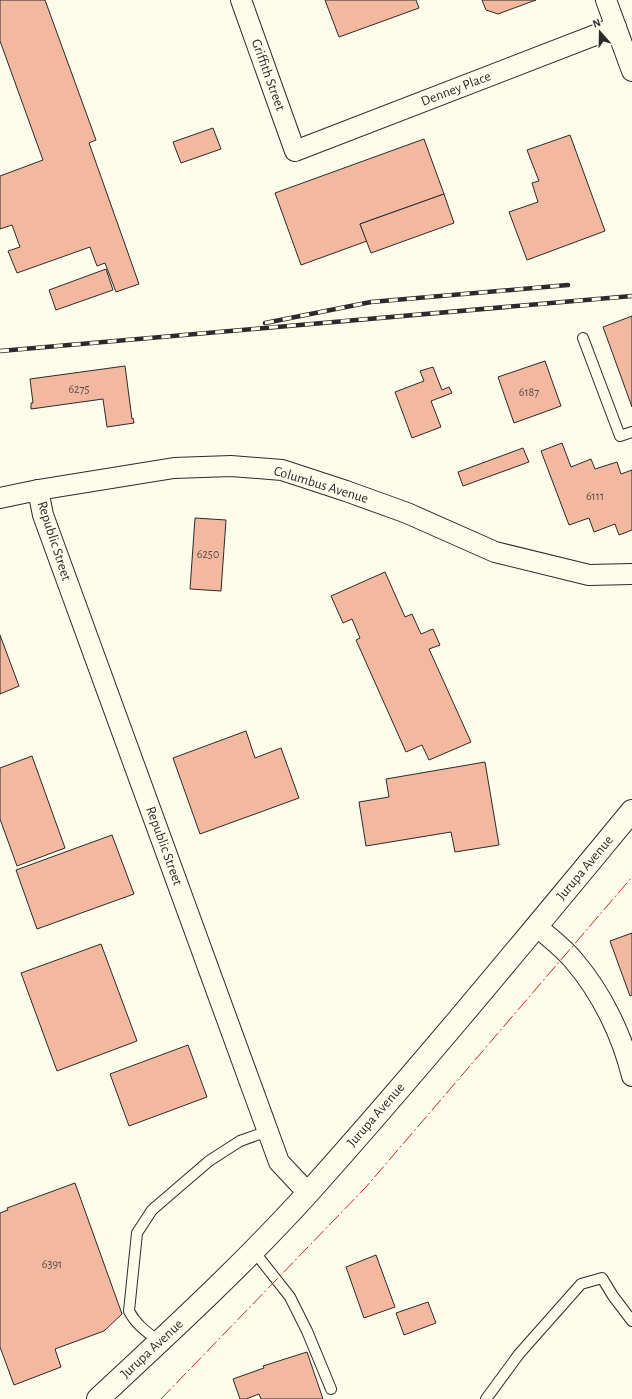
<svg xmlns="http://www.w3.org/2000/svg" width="632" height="1399" viewBox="0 0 632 1399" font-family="'Alegreya Sans',sans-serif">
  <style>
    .building { fill: #f2b8a0; stroke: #2b2b2b }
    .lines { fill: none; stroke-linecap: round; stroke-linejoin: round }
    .lane-casing { stroke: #2b2b2b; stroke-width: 12 }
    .street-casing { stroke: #2b2b2b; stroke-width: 22 }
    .primary-casing { stroke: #2b2b2b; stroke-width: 24 }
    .lane { stroke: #fdfbea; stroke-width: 10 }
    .street { stroke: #fdfbea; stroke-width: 20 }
    .primary { stroke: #fdfbea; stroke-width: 22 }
    .rail-casing { stroke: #2b2b2b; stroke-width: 4.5 }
    .rail { stroke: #fdfbea; stroke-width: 3; stroke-dasharray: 9; stroke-linecap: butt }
    .power { stroke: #c62828; stroke-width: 1; stroke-dasharray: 14 3 2 3; stroke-linecap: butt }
    .labels { text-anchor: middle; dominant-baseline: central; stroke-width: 3; stroke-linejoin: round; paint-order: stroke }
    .number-label { font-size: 12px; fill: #5d4e48 }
    .street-label { font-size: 14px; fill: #2b2b2b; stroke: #fdfbea }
  </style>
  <rect width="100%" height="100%" fill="#fdfbea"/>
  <g class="building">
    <polygon points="0,0 45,0 96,140 89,143 139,284 116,292 105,263 97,266 90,247 17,273 8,251 20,247 12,225 0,229 0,176 43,160 0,41"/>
    <polygon points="325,0 416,0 419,8 339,37"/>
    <polygon points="482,0 536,0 498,14 486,10"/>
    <polygon points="213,128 221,149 181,163 173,142"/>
    <polygon points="570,135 605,231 527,260 509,212 538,202 532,183 539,181 527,150"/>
    <polygon points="424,139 444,194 360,224 367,241 301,265 275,193"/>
    <polygon points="444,194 454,223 371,253 360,224"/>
    <polygon points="106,269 113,290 56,310 49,290"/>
    <polygon points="632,316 632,407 603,327"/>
    <polygon points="545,361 561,406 514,423 498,377"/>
    <polygon points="125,366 132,419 133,418 134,423 107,427 103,399 31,409 31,403 33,403 30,379"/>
    <polygon points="433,367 442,390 449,387 452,393 431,401 441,427 412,438 395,392 424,381 420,371"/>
    <polygon points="562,443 571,467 591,459 595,469 617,462 621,474 632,470 632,530 619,535 615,524 594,532 589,518 569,525 541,451"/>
    <polygon points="523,448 529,462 463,486 458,472"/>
    <polygon points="195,518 226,520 221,591 190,589"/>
    <polygon points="385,572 405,617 412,614 421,634 433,629 440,645 429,649 471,742 429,760 422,745 406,752 356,640 360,638 352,619 343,623 331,596"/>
    <polygon points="0,635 19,686 0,694"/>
    <polygon points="246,731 255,758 281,748 299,798 200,834 173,758"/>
    <polygon points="32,756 65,848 17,866 0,819 0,768"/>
    <polygon points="485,762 499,845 455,852 451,832 366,846 359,802 389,797 386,779"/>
    <polygon points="112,835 134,894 37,929 16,870"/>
    <polygon points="632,933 632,995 630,996 610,941"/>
    <polygon points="101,944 137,1041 57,1071 21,973"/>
    <polygon points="188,1045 207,1097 129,1126 110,1074"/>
    <polygon points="75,1183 122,1314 104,1331 55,1349 61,1367 14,1385 0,1347 0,1213 8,1210 7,1208"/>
    <polygon points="376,1255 395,1307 364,1318 346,1267"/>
    <polygon points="428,1302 436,1323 404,1335 396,1313"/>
    <polygon points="307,1352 323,1399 261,1399 259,1394 246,1399 240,1399 233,1379 264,1368 263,1366"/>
  </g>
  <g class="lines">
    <defs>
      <g id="lane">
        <polyline points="583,338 620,436 632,432"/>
        <polyline points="253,1250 290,1297 307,1331 331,1389"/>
        <path d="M160,1342c-12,-9 -24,-17 -31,-31l8,-78 15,-23 57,-49 31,-20 28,-10"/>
        <polyline points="486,1399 519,1354 581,1284 602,1278 613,1296 632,1321"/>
      </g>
      <g id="street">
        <polyline points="241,0 295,151 616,27"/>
        <polyline points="606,0 632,71"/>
        <polyline points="38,490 43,515 279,1162 308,1193"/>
        <polyline points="0,498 38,490 174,468 231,466 282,470 346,491 407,513 495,552 589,575 632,574"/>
        <path d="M537,926c12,12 27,22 38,36 27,32 47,73 57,114"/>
      </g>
      <path id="primary" d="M98,1399c72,-67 145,-134 211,-207 111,-124 217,-253 323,-381"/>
    </defs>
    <use href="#lane" class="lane-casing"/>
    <use href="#street" class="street-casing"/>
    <use href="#primary" class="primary-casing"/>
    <use href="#lane" class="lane"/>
    <use href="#street" class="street"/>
    <use href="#primary" class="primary"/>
    <defs>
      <g id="rail">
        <polyline points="265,323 371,302 568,285"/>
        <polyline points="0,351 632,296"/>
      </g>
    </defs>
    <use href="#rail" class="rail-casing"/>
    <use href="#rail" class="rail"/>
    <polyline class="power" points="161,1399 366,1187 632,877"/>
  </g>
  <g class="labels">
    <g class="number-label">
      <text x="79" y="389">6275</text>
      <text x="529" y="392">6187</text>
      <text x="595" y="496">6111</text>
      <text x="208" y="554">6250</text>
      <text x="52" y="1264">6391</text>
    </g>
    <g class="street-label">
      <text transform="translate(268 75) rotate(70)">Griffith Street</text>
      <text transform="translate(456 89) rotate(-21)">Denney Place</text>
      <text transform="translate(321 485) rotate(17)">Columbus Avenue</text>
      <text transform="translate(54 541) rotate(72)">Republic Street</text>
      <text transform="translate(164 846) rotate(70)">Republic Street</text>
      <text transform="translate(585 868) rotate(-50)">Jurupa Avenue</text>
      <text transform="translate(376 1115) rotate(-49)">Jurupa Avenue</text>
      <text transform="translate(152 1349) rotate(-43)">Jurupa Avenue</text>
    </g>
  </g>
  <g transform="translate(600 32) rotate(340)" stroke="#fdfbea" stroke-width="3" paint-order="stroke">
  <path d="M0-3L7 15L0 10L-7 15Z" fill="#2b2b2b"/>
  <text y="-6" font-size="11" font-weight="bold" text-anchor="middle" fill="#2b2b2b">N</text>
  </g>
</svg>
